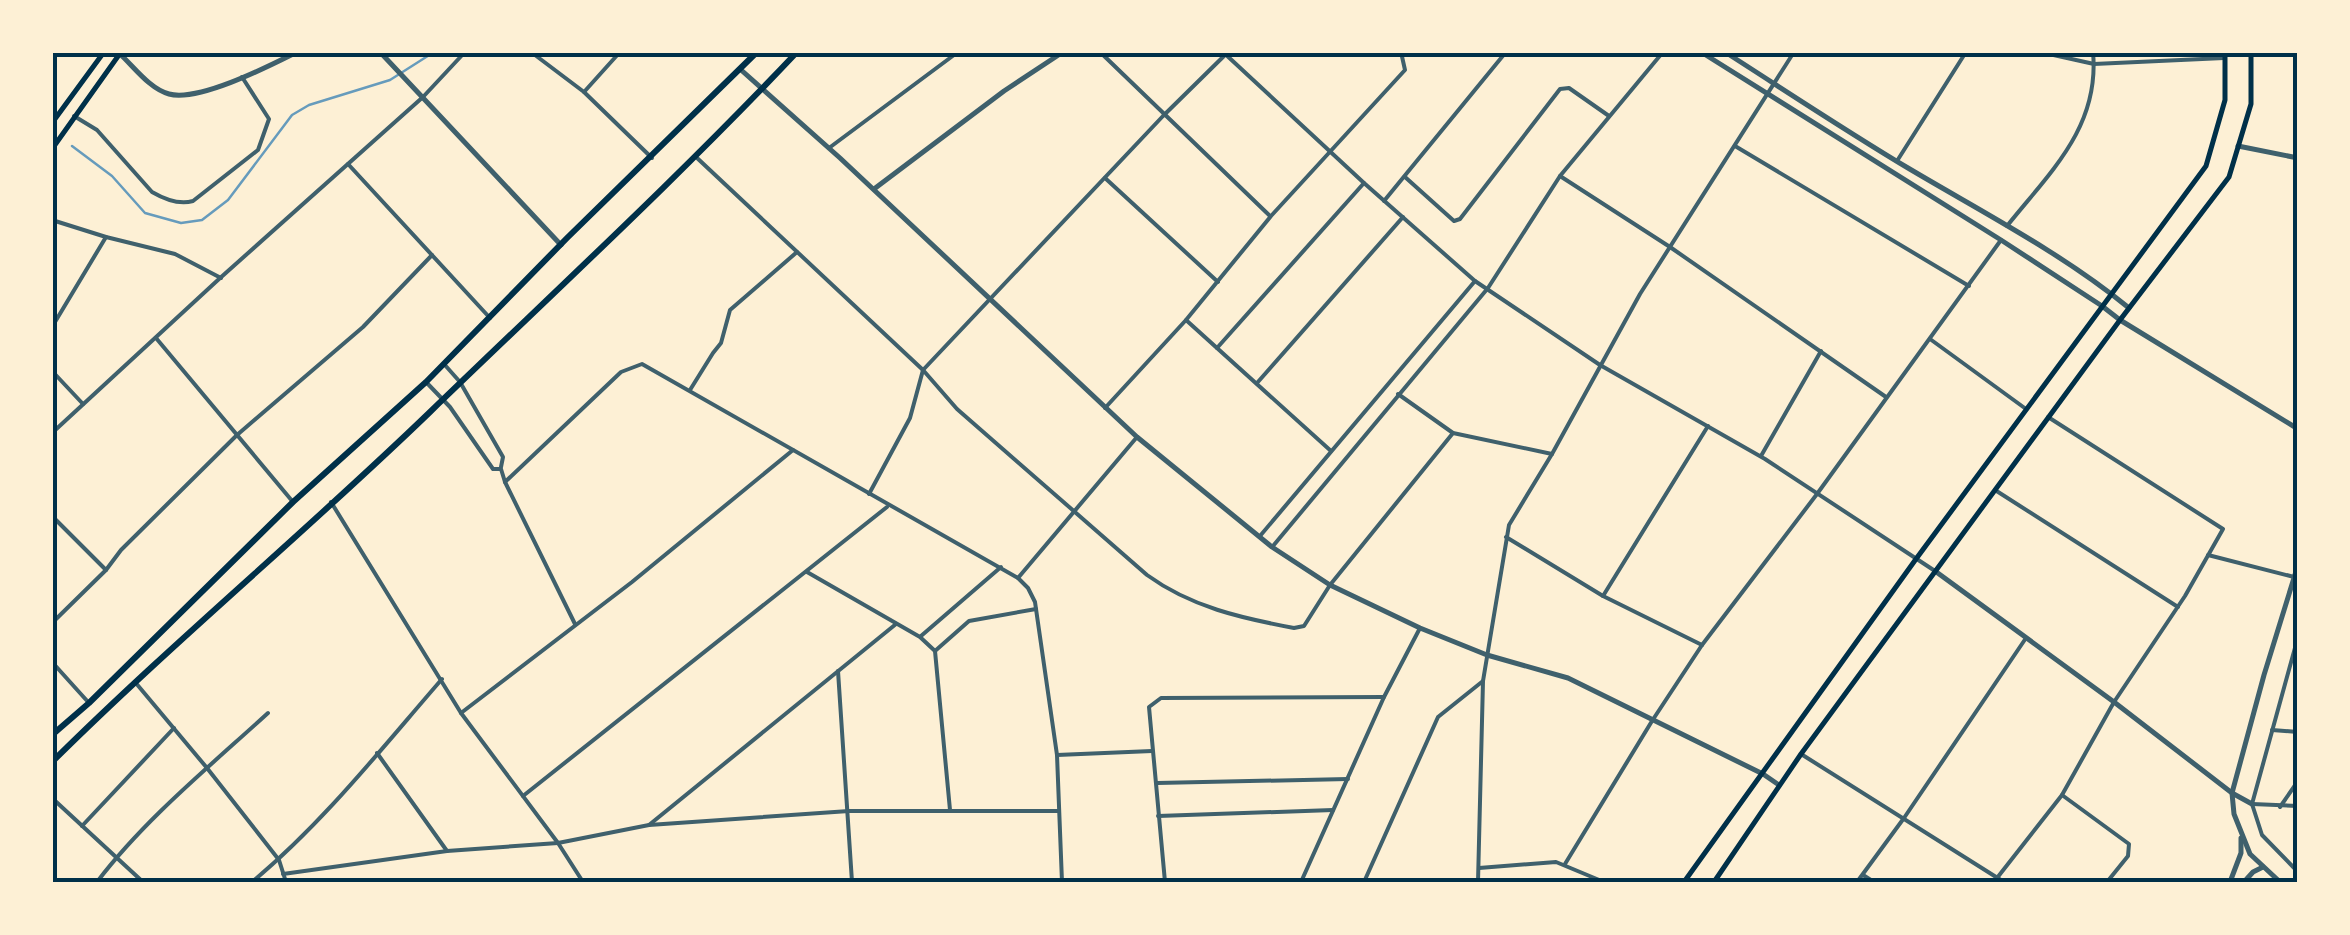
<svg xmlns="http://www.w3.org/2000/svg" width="2350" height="935" viewBox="0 0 2350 935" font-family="Signika,sans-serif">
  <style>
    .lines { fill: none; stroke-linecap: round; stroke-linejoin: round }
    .stream { stroke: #669bbc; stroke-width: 2.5 }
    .minor { stroke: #3f606c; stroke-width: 4 }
    .tertiary { stroke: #3f606c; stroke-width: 5 }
    .secondary { stroke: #003049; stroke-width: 5 }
    .trunk { stroke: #003049; stroke-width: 6 }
    .neatline { fill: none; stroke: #003049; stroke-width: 4 }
  </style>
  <rect width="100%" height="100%" fill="#fdf0d5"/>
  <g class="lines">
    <polyline class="stream" points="72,146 112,176 145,213 181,223 202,220 228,200 292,115 309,105 390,80 434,52"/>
    <g class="minor">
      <polyline points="531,52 584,92 652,158"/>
      <polyline points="1100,52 1269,215"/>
      <polyline points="1223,52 1364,183 1475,281 1600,365 1765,459 1935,571"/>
      <polyline points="2040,52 2094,64 2224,58"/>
      <polyline points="584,92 620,52"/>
      <path d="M74,116l23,14 55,62c12,7 27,13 41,9l65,-51 11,-31 -27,-42"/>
      <polyline points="1735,146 1969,286"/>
      <polyline points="829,148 958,52"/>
      <path d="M696,157l227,213 34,39 190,166c44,32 94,43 147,53l10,-2 26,-41 123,-152"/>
      <polyline points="1897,161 1966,52"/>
      <polyline points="348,164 490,318"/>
      <polyline points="1560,176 1670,247 1886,397"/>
      <polyline points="1405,177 1454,221 1460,219 1560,89 1569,88 1609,116"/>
      <polyline points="1105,178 1218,282"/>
      <polyline points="1384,201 1506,52"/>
      <polyline points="52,220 106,237 175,254 221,278"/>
      <path d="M2007,226c43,-54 93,-99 86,-174"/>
      <polyline points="1186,320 1331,451"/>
      <polyline points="52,327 106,237"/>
      <polyline points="156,338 293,502"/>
      <polyline points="1930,339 2026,409"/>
      <polyline points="1217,348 1364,183"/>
      <polyline points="444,364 460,382 503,457 501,467"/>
      <polyline points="52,371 83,404"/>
      <polyline points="426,382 450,407 493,469 501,469 505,482 575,624"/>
      <polyline points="1257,383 1403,217"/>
      <polyline points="690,390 713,353 721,343 730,310 797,252"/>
      <polyline points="1398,394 1453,433 1552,454"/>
      <polyline points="1105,408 1186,320 1271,216 1405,70 1401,52"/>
      <polyline points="52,433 219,279 423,97 465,52"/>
      <polyline points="1761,456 1821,351"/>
      <polyline points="505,482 621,372 642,364 1018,578 1028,588 1035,602 1057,755 1062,882"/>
      <polyline points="1995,490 2178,607"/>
      <polyline points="869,494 910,418 923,370 1163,116 1225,55"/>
      <polyline points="331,502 461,713 558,843 583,882"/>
      <polyline points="52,516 106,570"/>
      <polyline points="1260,536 1475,281"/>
      <polyline points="1506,537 1603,596 1702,645"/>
      <polyline points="1273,546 1488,288 1560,176 1663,52"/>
      <polyline points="2208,555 2298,578"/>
      <polyline points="807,572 920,637 935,651 950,810"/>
      <polyline points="1018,578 1137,437"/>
      <polyline points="1603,596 1708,426"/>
      <polyline points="52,623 106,570 121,550 237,435 363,327 432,255"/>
      <polyline points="921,636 1001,567"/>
      <polyline points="2298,637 2252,804 2262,835 2298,872"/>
      <polyline points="935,651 969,621 1036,609"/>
      <polyline points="52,662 89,703"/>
      <polyline points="838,671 852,882"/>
      <polyline points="135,682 207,768 279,860 286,882"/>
      <polyline points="461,713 632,582 793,450"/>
      <polyline points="2272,730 2298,732"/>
      <polyline points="377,753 447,851"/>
      <polyline points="1801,754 2004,882"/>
      <polyline points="1057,755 1152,751"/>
      <polyline points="1157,783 1348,779"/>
      <polyline points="2062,795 2129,844 2128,856 2107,882"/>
      <polyline points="523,796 887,507"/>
      <polyline points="52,798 143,882"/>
      <polyline points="2252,804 2298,806"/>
      <polyline points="2280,807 2298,781"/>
      <polyline points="1158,816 1333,810"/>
      <polyline points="649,825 849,811 1059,811"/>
      <polyline points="82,826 174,728"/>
      <polyline points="1565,864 1652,721 1702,645 1817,494 2001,240"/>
      <polyline points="1479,868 1556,862 1604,882"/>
      <polyline points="283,874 447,851 558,843 649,825 896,624"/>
      <polyline points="1863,875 1874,882"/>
      <polyline points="1997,878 2062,795 2114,702 2185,596 2223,529 2048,417"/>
      <path d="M97,882c47,-62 113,-116 171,-169"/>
      <path d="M252,882c71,-59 130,-134 190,-203"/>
      <polyline points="1165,882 1149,707 1161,698 1384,697"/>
      <polyline points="1301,882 1384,697 1420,628"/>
      <polyline points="1364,882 1438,717 1483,681"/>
      <polyline points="1478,882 1483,681 1509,525 1552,454 1640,294 1794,52"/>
      <polyline points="1857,882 1904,818 2026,638"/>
    </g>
    <g class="tertiary">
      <polyline points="380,52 561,245"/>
      <polyline points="1701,52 2001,240 2102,306 2120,320 2298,429"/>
      <path d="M1725,52c61,39 121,79 183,116 74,44 154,85 221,140"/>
      <path d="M120,54c14,13 30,35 49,40 30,8 100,-28 128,-42"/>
      <polyline points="740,69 840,158 1137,437 1272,547 1330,585 1420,628 1487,655 1568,678 1763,774 1779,785"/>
      <polyline points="2238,146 2298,158"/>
      <polyline points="874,189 1004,91 1063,52"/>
      <polyline points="1935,571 2114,702 2232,793 2252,804"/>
      <polyline points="2230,882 2241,853 2241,838"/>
      <polyline points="2244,882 2253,872 2263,867"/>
      <polyline points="2280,882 2250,854 2234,814 2232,793 2264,675 2298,565"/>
    </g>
    <g class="secondary">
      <polyline points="52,123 104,52"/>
      <polyline points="52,149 121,52"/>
      <polyline points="1684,882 1916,559 2206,166 2225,100 2225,52"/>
      <polyline points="1714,882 1801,754 2120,320 2229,177 2251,104 2251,52"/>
    </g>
    <g class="trunk">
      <polyline points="52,735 89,703 293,502 426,382 567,238 757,52"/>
      <path d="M52,762c122,-121 255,-231 378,-350 123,-119 249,-235 367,-360"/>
    </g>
  </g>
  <rect width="2350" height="935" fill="none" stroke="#fdf0d5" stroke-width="110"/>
  <rect x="55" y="55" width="2240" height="825" class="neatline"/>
</svg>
